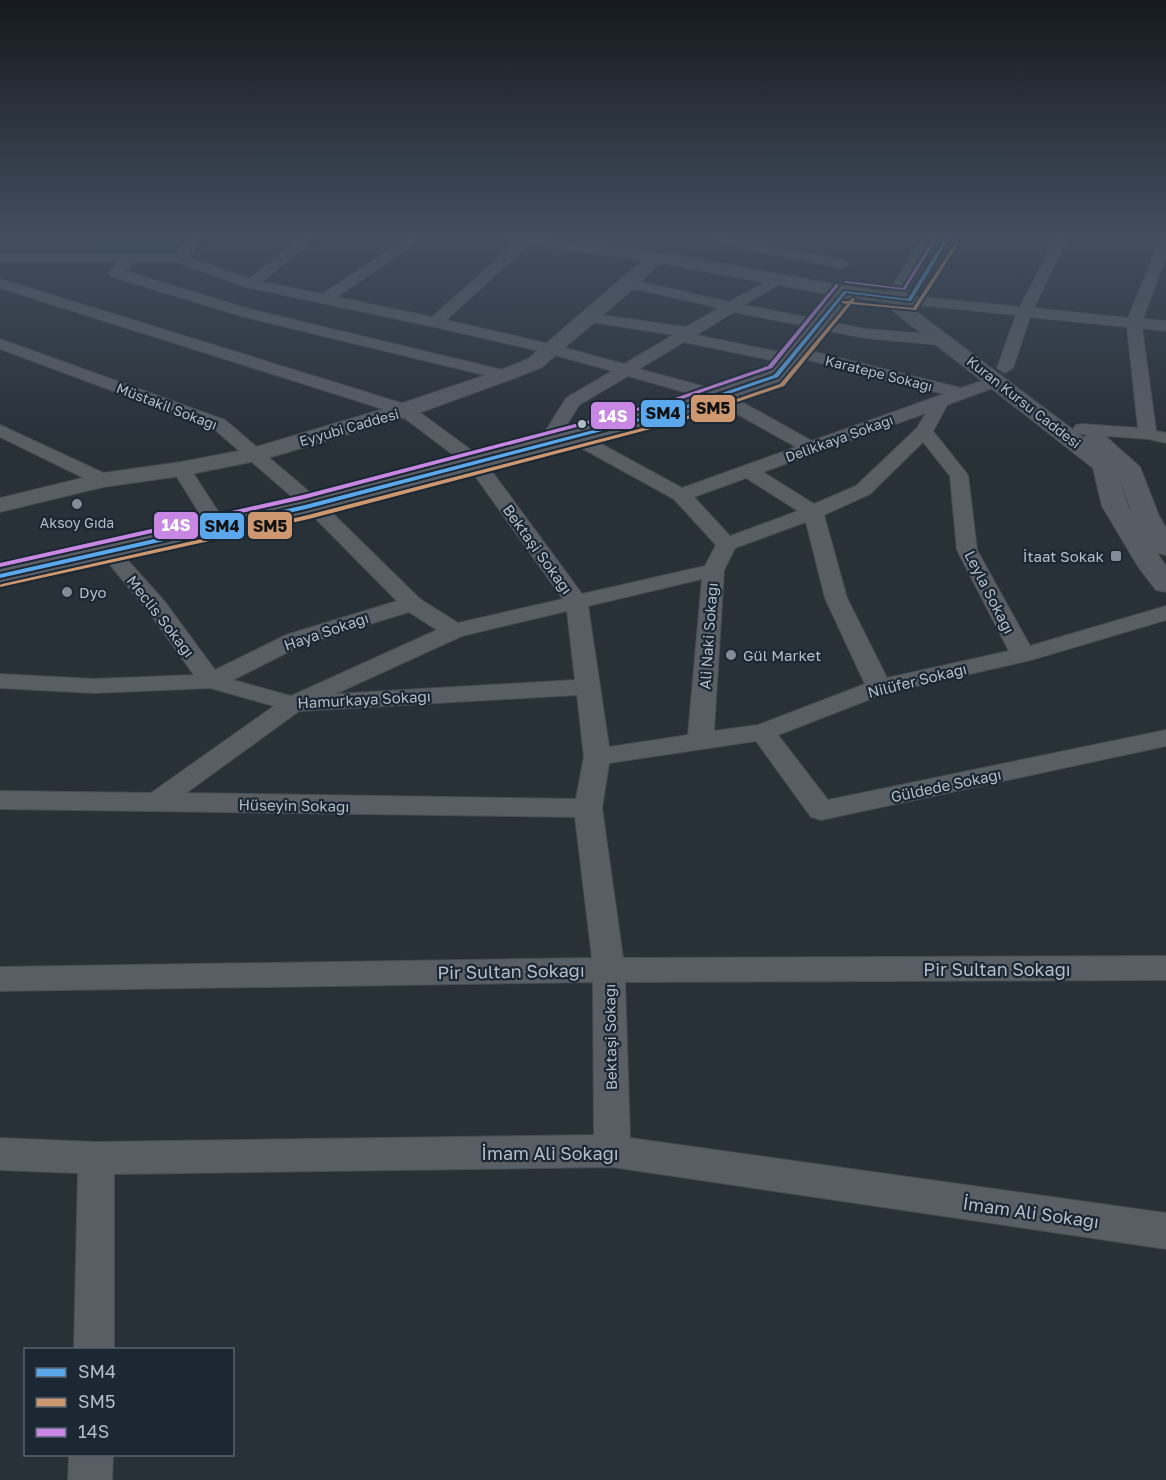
<svg xmlns="http://www.w3.org/2000/svg" width="1166" height="1480" viewBox="0 0 1166 1480" font-family="'Golos Text',sans-serif">
  <style>
    .green { fill: #253b3e }
    .lines { fill: none; stroke-linecap: round; stroke-linejoin: round }
    .minor-casing { stroke: #474c52; stroke-width: 2 }
    .tertiary-casing { stroke: #474c52; stroke-width: 2 }
    .secondary-casing { stroke: #474c52; stroke-width: 2 }
    .minor { fill: #595e65; fill-rule: evenodd }
    .tertiary { fill: #595e65; fill-rule: evenodd }
    .secondary { fill: #575d64; fill-rule: evenodd }
    .bus-1-casing { stroke: #1b2733; stroke-width: 4 }
    .bus-2-casing { stroke: #1b2733; stroke-width: 4 }
    .bus-3-casing { stroke: #1b2733; stroke-width: 4 }
    .bus-1 { fill: #5aa8eb; fill-rule: evenodd }
    .bus-2 { fill: #cd976f; fill-rule: evenodd }
    .bus-3 { fill: #c787e3; fill-rule: evenodd }
    .bus-dot { fill: #b2bcc9; stroke: #1b2733; stroke-width: 2 }
    .poi-dot { fill: #828b96; stroke: #1b2733; stroke-width: 2 }
    .labels { text-anchor: middle; dominant-baseline: central; stroke-width: 4.5; stroke-linejoin: round; paint-order: stroke }
    .far-street-label { font-size: 14px; fill: #b2bcc9; stroke: #1b2733 }
    .far-poi-label { font-size: 14px; fill: #b2bcc9; stroke: #1b2733 }
    .street-label { font-size: 15px; fill: #b2bcc9; stroke: #1b2733 }
    .poi-label { font-size: 15px; fill: #b2bcc9; stroke: #1b2733; text-anchor: start }
    .near-street-label { font-size: 18px; fill: #b2bcc9; stroke: #1b2733 }
    .line-badge { stroke: #1b2733; stroke-width: 2 }
    .badge-label { font-size: 16px; text-anchor: middle; font-weight: bold; fill: #fff }
    .pale-badge-label { font-size: 16px; text-anchor: middle; font-weight: bold; fill: #111 }
  </style>
  <rect width="100%" height="100%" fill="#283038"/>
  <polygon class="green" points="97,237 189,237 170,257 77,255"/>
  <g class="lines">
    <defs>
      <g id="minor">
        <path d="M191,237h13l-16,20 61,22 53,-42h14l-54,45 60,12 88,-57h14l-87,60 95,20 90,-80h10v5l-86,78 112,26 66,18 49,-29 -87,-14 -5,-1 -2,-3 2,-3 5,-1 100,14 33,-19 -78,-18 -20,-1 -2,-3 2,-3 20,-1 88,20 49,-27 7,4 -2,3 -39,23 121,24 76,6 8,5 -8,5 -76,-7 -131,-26 -38,23 92,19 1,-5 6,-2 166,41 30,-10h12l2,3 -2,3 -56,21 -14,26 35,44 9,75 53,96 136,-40v14l-135,40 -145,33 -108,42 50,65 338,-70v16l-345,74 -10,-3 -55,-76 -147,22 -7,45 21,150 543,-2v24l-541,2 5,156 536,75v36l-554,-82 -498,7v176h-40l4,-177 -78,-3v-32l96,4 498,-7 -1,-153 -593,9v-24l592,-9 -17,-141 -575,-8v-18l151,2 123,-87 -64,-18 -116,5 -94,-5v-14l94,5 100,-4 -45,-63 -47,-57 -3,-4 3,-4 7,-2 7,2 49,55 50,68 71,-35 111,-34 -91,-92 -93,-81 -213,-79v-10l225,81 95,81 100,98 38,24 105,-24 -95,-133 -69,-52 -399,-126v-9l411,127 71,52 100,136 123,-28 11,-21 -42,-46 -107,-59 -3,-4 3,-4h12l103,56 114,-41 -84,-47 -84,-24 -49,29 -25,41h-12l-3,-4 27,-44 46,-27 -64,-18 -113,-26 -189,-40 -69,-25h-42l-10,9 124,38 262,63 2,3 -8,5 -264,-64 -131,-40 -2,-3 11,-11h-119v-8h175zM684,342l106,22 6,-2 1,-5 147,37 -132,47 -88,-49 -85,-23zM926,413l-9,15 -61,58 -42,18 -51,-32zM923,442l27,34 7,74 52,101 -122,27 -40,-80 -23,-83 46,-21zM746,478l52,33 -68,25 -36,-39zM806,522l19,76 40,86 -107,41 -44,6 10,-161 11,-22zM702,579l-14,156 -79,12 -21,-141zM567,611l8,69 -240,14 127,-58zM409,612l28,18 -146,66 -58,-16 69,-35zM577,695l7,62 -8,42 -390,-6 113,-82z"/>
        <polygon points="701,237 725,237 842,260 849,264 842,268 707,241"/>
        <polygon points="1056,237 1068,237 1034,308 1128,318 1160,239 1166,237 1166,256 1143,319 1166,321 1166,331 1142,328 1156,431 1166,433 1166,443 1148,439 1082,434 1076,433 1073,429 1076,425 1082,424 1138,428 1127,327 1030,317 1013,368 1005,373 997,368 1016,315 909,304 902,300 909,296 1020,307"/>
        <polygon points="0,425 110,476 112,480 110,484 96,484 0,437"/>
        <polygon points="181,463 188,465 228,527 225,531 211,531 208,527 172,469 174,465"/>
        <polygon points="69,1454 113,1454 112,1480 68,1480"/>
      </g>
      <path id="tertiary" d="M501,237c40,-2 79,5 118,10 97,13 193,36 290,48l6,1 3,4 -3,4 -6,1 -59,-7 -67,82 -95,34 -382,100 -306,70v-16l303,-68 369,-96 97,-32 64,-77 -173,-32 -28,27 -90,77 -30,12 -99,36 -152,45 -80,16 -78,11 -103,25v-14l103,-25 78,-11 68,-13 148,-44 101,-34 30,-12 115,-99 -134,-18z"/>
      <path id="secondary" d="M922,237h16l-35,61 7,9 174,131 3,-4 8,-2 8,2 37,33 19,49 7,12v27l-9,-2 9,13v26l-10,-2 -17,-22 -37,-62 -9,-38 -200,-157 -8,-13zM1119,477l13,36 -4,-7z"/>
    </defs>
    <use href="#minor" class="minor-casing"/>
    <use href="#tertiary" class="tertiary-casing"/>
    <use href="#secondary" class="secondary-casing"/>
    <use href="#minor" class="minor"/>
    <use href="#tertiary" class="tertiary"/>
    <use href="#secondary" class="secondary"/>
    <defs>
      <polygon id="bus-1" points="946,237 950,237 911,301 846,293 778,377 682,410 306,509 0,578 0,574 305,505 678,408 774,375 844,291 908,299"/>
      <polygon id="bus-2" points="956,242 959,243 916,310 851,304 784,386 685,420 309,519 0,587 0,585 2,584 308,515 681,418 780,384 847,304 842,303 842,301 849,301 853,298 855,299 853,302 913,308"/>
      <g id="bus-3">
        <polygon points="934,237 938,237 905,290 846,283 844,282 846,281 903,288"/>
        <polygon points="836,284 839,285 772,368 679,400 304,499 0,567 0,563 303,495 675,398 768,366"/>
      </g>
    </defs>
    <use href="#bus-1" class="bus-1-casing"/>
    <use href="#bus-2" class="bus-2-casing"/>
    <use href="#bus-3" class="bus-3-casing"/>
    <use href="#bus-1" class="bus-1"/>
    <use href="#bus-2" class="bus-2"/>
    <use href="#bus-3" class="bus-3"/>
  </g>
  <linearGradient id="sky" x2="0" y2="1"><stop stop-color="#161a1f"/><stop offset="0.53" stop-color="#424e5e"/><stop offset="1" stop-color="#424e5e" stop-opacity="0"/></linearGradient>
  <rect width="1166" height="444" fill="url(#sky)"/>
  <circle class="bus-dot" cx="582" cy="424" r="5"/>
  <g class="poi-dot">
    <circle cx="77" cy="504" r="6"/>
    <rect x="1110" y="550" width="12" height="12" rx="3"/>
    <circle cx="67" cy="592" r="6"/>
    <circle cx="731" cy="655" r="6"/>
  </g>
  <g class="labels">
    <g class="far-street-label">
      <text transform="translate(879 373) rotate(14)">Karatepe Sokağı</text>
      <text transform="translate(1024 402) rotate(38)">Kuran Kursu Caddesi</text>
      <text transform="translate(167 406) rotate(21)">Müstakil Sokağı</text>
      <text transform="translate(349 427) rotate(-16)">Eyyubi Caddesi</text>
      <text transform="translate(839 438) rotate(-20)">Delikkaya Sokağı</text>
    </g>
    <g class="far-poi-label">
      <text x="77" y="522">Aksoy Gıda</text>
    </g>
    <g class="street-label">
      <text transform="translate(538 549) rotate(54)">Bektaşi Sokağı</text>
      <text transform="translate(990 592) rotate(63)">Leyla Sokağı</text>
      <text transform="translate(161 616) rotate(52)">Meclis Sokağı</text>
      <text transform="translate(326 631) rotate(-19)">Haya Sokağı</text>
      <text transform="translate(708 636) rotate(-86)">Ali Naki Sokağı</text>
      <text transform="translate(917 680) rotate(-14)">Nilüfer Sokağı</text>
      <text transform="translate(364 699) rotate(-3)">Hamurkaya Sokağı</text>
      <text transform="translate(946 785) rotate(-12)">Güldede Sokağı</text>
      <text transform="translate(294 805) rotate(1)">Hüseyin Sokağı</text>
      <text transform="translate(610 1037) rotate(-91)">Bektaşi Sokağı</text>
    </g>
    <g class="poi-label">
      <text x="1104" y="556" text-anchor="end">İtaat Sokak</text>
      <text x="79" y="592">Dyo</text>
      <text x="743" y="655">Gül Market</text>
    </g>
    <g class="near-street-label">
      <text x="997" y="969">Pir Sultan Sokağı</text>
      <text transform="translate(511 971) rotate(-1)">Pir Sultan Sokağı</text>
      <text x="550" y="1153">İmam Ali Sokağı</text>
      <text transform="translate(1031 1212) rotate(8)">İmam Ali Sokağı</text>
    </g>
  </g>
  <g class="line-badge">
    <rect x="690" y="394" width="46" height="29" rx="6" fill="#cd976f"/>
    <rect x="640" y="399" width="46" height="29" rx="6" fill="#5aa8eb"/>
    <rect x="590" y="401" width="46" height="29" rx="6" fill="#c787e3"/>
    <rect x="153" y="511" width="46" height="29" rx="6" fill="#c787e3"/>
    <rect x="247" y="511" width="46" height="29" rx="6" fill="#cd976f"/>
    <rect x="199" y="512" width="46" height="28" rx="6" fill="#5aa8eb"/>
  </g>
  <g class="badge-label">
    <text x="613" y="422">14S</text>
    <text x="176" y="531">14S</text>
  </g>
  <g class="pale-badge-label">
    <text x="713" y="414">SM5</text>
    <text x="663" y="419">SM4</text>
    <text x="270" y="532">SM5</text>
    <text x="222" y="532">SM4</text>
  </g>
  <rect x="24" y="1348" width="210" height="108" fill="#1b2733" stroke="#57636f" stroke-width="1.5"/>
  <rect x="36" y="1368" width="30" height="9" fill="#5aa8eb" stroke="#57636f" stroke-width="1.5"/>
  <text x="78" y="1378" font-size="18" fill="#b2bcc9">SM4</text>
  <rect x="36" y="1398" width="30" height="9" fill="#cd976f" stroke="#57636f" stroke-width="1.5"/>
  <text x="78" y="1408" font-size="18" fill="#b2bcc9">SM5</text>
  <rect x="36" y="1428" width="30" height="9" fill="#c787e3" stroke="#57636f" stroke-width="1.5"/>
  <text x="78" y="1438" font-size="18" fill="#b2bcc9">14S</text>
</svg>
